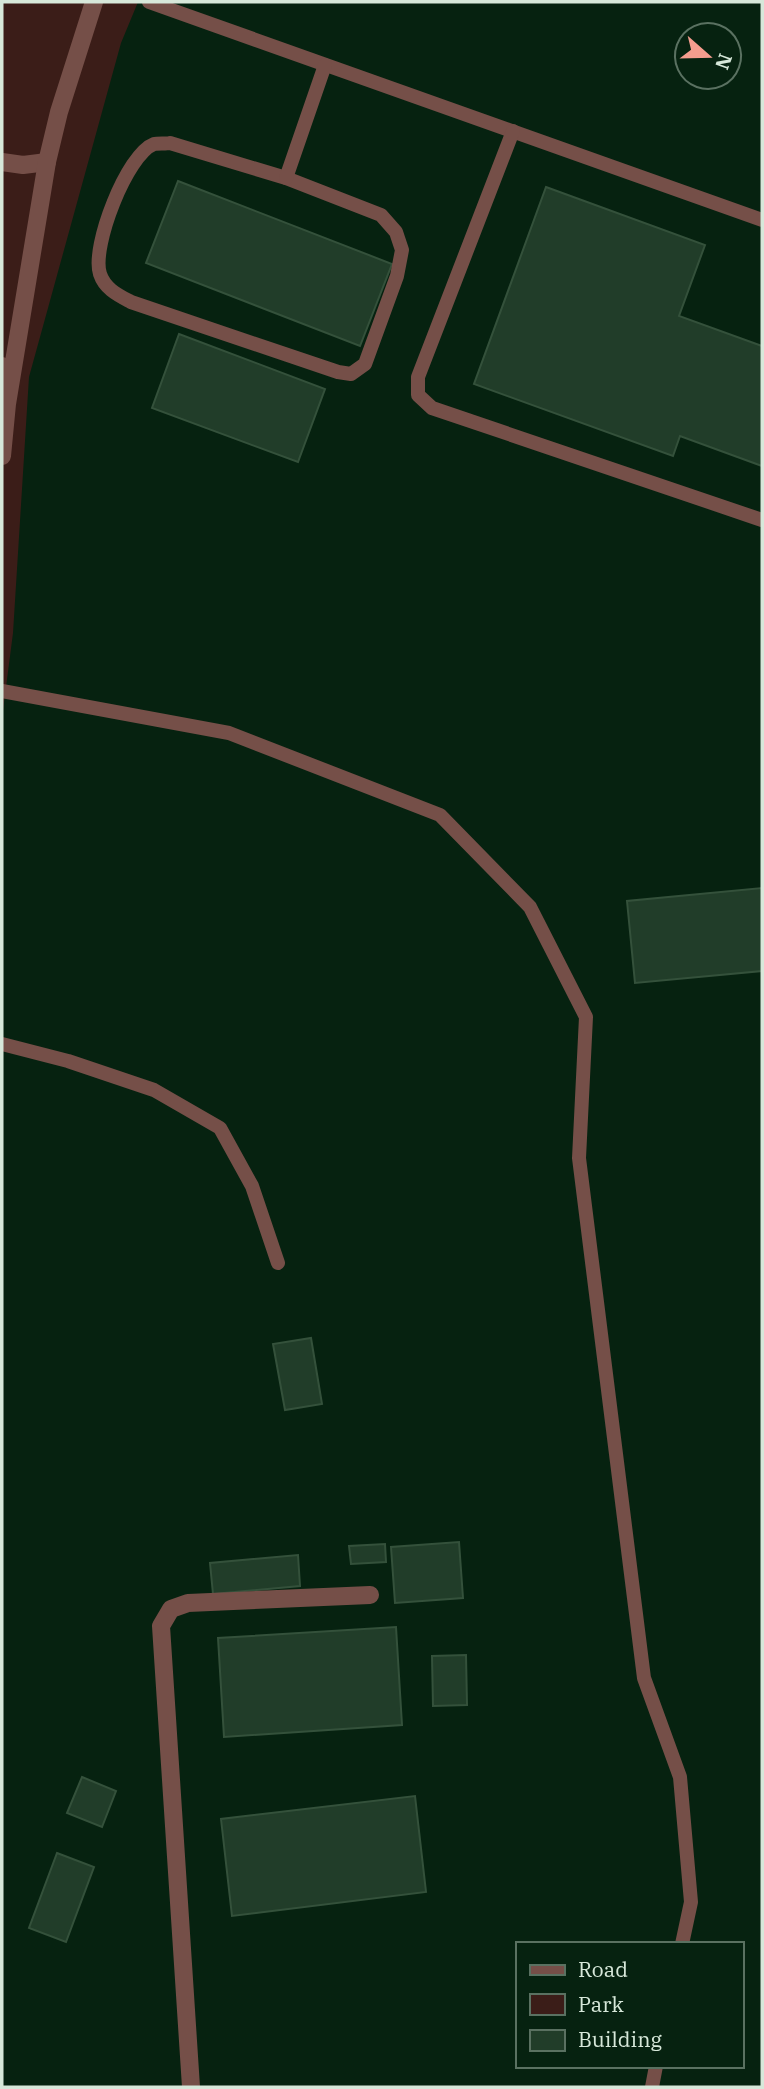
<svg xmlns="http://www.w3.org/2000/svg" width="764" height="2089" viewBox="0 0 764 2089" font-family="'IBM Plex Serif',serif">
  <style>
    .green { fill: #3b1d18 }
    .building { fill: #213d29; stroke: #34513b; stroke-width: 2 }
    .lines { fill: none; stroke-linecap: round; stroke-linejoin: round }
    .service { stroke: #754f48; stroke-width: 14 }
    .minor { stroke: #754f48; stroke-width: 18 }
    .tertiary { stroke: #754f48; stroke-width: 18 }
  </style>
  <rect width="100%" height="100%" fill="#062210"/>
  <polygon class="green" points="2,2 138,2 121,43 29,377 13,633 2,718"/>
  <g class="building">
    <polygon points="178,181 392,264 360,346 146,263"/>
    <polygon points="546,187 705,245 679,316 762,346 762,466 680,436 673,456 474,384"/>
    <polygon points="179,334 325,389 298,462 152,408"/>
    <polygon points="762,888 762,971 635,983 627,901"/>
    <polygon points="311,1338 322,1404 285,1410 273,1344"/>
    <polygon points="459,1542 463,1598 395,1603 391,1547"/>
    <polygon points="385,1544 386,1562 351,1564 349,1546"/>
    <polygon points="298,1555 300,1586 213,1594 210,1563"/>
    <polygon points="396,1627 402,1725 224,1737 218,1638"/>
    <polygon points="466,1655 467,1705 433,1706 432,1656"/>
    <polygon points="82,1777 116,1791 102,1827 67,1813"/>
    <polygon points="415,1796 426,1892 232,1916 221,1819"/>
    <polygon points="57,1853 94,1867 66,1942 29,1928"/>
  </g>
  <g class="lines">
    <g class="service">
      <polyline points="149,2 762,220"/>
      <polyline points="513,131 418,377 418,395 432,408 762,520"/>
      <path d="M170,143l116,35 95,37 15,17 6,18 -5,26 -32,88 -14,10 -13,-2 -207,-70c-13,-7 -26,-13 -31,-28 -9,-27 27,-120 54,-130 4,-1 12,0 16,-1z"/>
      <polyline points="286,178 325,65"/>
      <polyline points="2,691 229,733 440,815 530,907 586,1017 579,1158 644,1678 680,1777 691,1902 682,1944"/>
      <polyline points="2,1044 68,1061 154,1090 220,1128 252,1186 278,1263"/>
      <polyline points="652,2087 656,2066"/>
    </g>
    <g class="minor">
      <polyline points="2,366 6,397"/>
      <polyline points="191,2087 161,1626 171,1609 188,1603 370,1595"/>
    </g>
    <g class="tertiary">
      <polyline points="2,162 23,165 47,162"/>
      <polyline points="2,456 7,404 47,162 59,112 94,2"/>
    </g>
  </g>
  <rect width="764" height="2089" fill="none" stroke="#d7e8da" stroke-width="7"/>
  <rect x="516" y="1942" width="228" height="126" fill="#062210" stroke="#5a7161" stroke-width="2"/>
  <rect x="530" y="1965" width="35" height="10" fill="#754f48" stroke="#5a7161" stroke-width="2"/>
  <text x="578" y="1977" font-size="21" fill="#d7e8da">Road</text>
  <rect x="530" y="1994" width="35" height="21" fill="#3b1d18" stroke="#5a7161" stroke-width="2"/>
  <text x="578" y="2012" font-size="21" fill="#d7e8da">Park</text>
  <rect x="530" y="2030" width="35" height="21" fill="#213d29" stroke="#5a7161" stroke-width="2"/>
  <text x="578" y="2047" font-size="21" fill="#d7e8da">Building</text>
  <g transform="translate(708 56) rotate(110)"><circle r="33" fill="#062210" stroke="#5a7161" stroke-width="2"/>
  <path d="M0-5L12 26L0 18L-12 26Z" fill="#f59d8e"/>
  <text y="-10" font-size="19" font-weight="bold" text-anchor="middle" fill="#d7e8da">N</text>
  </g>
</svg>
